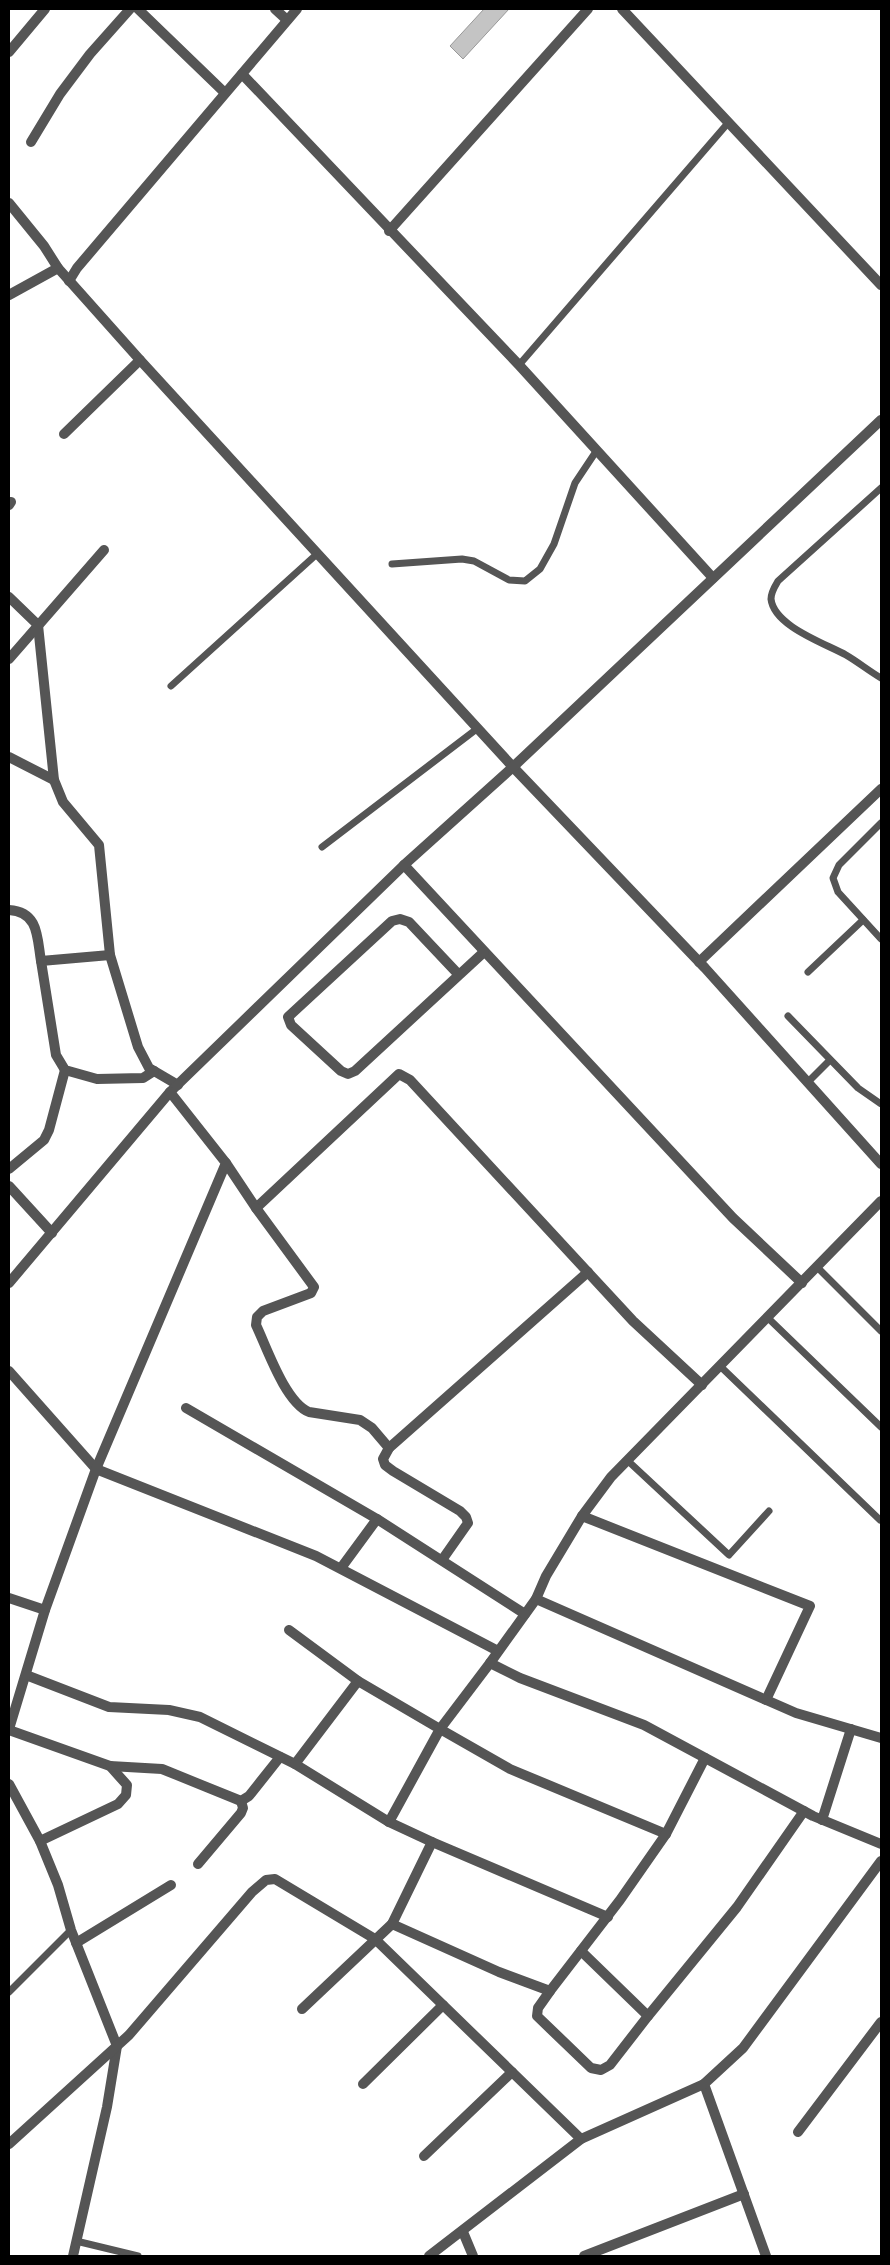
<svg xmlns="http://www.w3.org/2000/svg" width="890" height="2265" viewBox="0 0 890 2265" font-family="'DM Sans',sans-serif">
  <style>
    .building { fill: #c4c4c4; stroke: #999 }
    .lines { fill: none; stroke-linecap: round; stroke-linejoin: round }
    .service { stroke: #555; stroke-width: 7 }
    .minor { stroke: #555; stroke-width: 10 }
  </style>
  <rect width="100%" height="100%" fill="#fff"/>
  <polygon class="building" points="484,9 509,9 463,59 450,46"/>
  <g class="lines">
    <g class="service">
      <polyline points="519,365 728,123"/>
      <path d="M881,488l-103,93c-3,5 -7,11 -7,18 3,27 53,44 75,56 12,7 23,16 35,23"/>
      <polyline points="392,564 462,559 474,561 509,580 525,581 540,569 554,544 575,483 597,450"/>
      <polyline points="171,686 318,553"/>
      <polyline points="881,823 839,865 833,878 838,892 881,939"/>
      <polyline points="322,847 478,728"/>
      <polyline points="808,972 863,920"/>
      <polyline points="788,1016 858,1088 881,1104"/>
      <polyline points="808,1082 830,1060"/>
      <polyline points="817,1267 881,1331"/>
      <polyline points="768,1318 881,1427"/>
      <polyline points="720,1366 880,1520"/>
      <polyline points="627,1460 729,1555 769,1511"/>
      <polyline points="9,1992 71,1930"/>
      <polyline points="76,2241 138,2256"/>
    </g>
    <g class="minor">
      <polyline points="138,9 225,93"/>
      <polyline points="275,9 287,20"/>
      <polyline points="622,9 881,285"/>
      <polyline points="9,52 45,9"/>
      <polyline points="242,74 519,365 713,578"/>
      <polyline points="31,142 60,94 90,54 130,9"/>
      <polyline points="9,203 44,246 58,268 140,360 513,767 705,968 881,1164"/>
      <polyline points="389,231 588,9"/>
      <polyline points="69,281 77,268 297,9"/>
      <polyline points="9,295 58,268"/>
      <polyline points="64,434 140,360"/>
      <polyline points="9,505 11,502"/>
      <polyline points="9,597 38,625 54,780 63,802 99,845 110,955 138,1047 149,1068 178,1085"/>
      <polyline points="9,659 104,550"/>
      <polyline points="9,757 54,780"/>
      <polyline points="404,865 733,1218 802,1283"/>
      <path d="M9,910c30,2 28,27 32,51l69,-6"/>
      <polyline points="41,961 56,1055 65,1070 97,1079 143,1078 154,1071"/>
      <polyline points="699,962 881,789"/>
      <polyline points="459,975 409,922 400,919 392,921 288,1017 291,1025 341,1071 348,1074 355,1071 484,952"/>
      <polyline points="226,1163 256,1208 399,1074 410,1080 633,1321 702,1385"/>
      <polyline points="9,1169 44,1140 49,1130 65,1070"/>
      <polyline points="9,1186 52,1233"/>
      <polyline points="881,1201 611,1477 582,1516 546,1576 536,1599 490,1663 520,1678 644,1725 813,1816 881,1844"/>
      <path d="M256,1208l58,79 -3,6 -48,18 -6,6 -1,8c11,23 29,77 53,87l51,8 12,8 17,20"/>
      <polyline points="9,1283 170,1092 404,865 513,767 881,420"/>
      <polyline points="9,1371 96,1469 316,1556 498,1651"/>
      <polyline points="186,1408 377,1519 525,1614"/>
      <polyline points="582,1516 810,1606 766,1700"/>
      <polyline points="442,1560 468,1523 466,1517 460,1511 393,1471 385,1465 383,1459 389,1448 588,1272"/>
      <polyline points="341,1568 377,1519"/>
      <polyline points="9,1598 45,1610"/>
      <polyline points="536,1599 796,1713 881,1738"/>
      <polyline points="289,1630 358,1681"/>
      <polyline points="490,1663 440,1729 510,1769 666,1834"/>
      <polyline points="26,1675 109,1707 169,1710 200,1717 295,1764 389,1822"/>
      <polyline points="9,1729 45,1610 96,1469 226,1163 170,1092"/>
      <polyline points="9,1730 110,1766 127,1785 126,1795 118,1804 40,1841"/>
      <polyline points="295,1764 358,1681 440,1729 389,1822 432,1842 392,1924"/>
      <polyline points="110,1766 162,1769 241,1801 249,1796 280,1757"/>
      <polyline points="9,1784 40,1841 58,1885 71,1930 117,2046 107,2107 73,2256"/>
      <polyline points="822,1820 851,1729"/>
      <polyline points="432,1842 608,1917"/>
      <polyline points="198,1864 241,1813 243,1808 241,1801"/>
      <polyline points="76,1943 171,1885"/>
      <polyline points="581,1951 648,2016 737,1907 804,1811"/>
      <polyline points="550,1991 538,2008 537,2016 591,2068 601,2070 610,2065 648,2016"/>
      <polyline points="302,2009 392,1924 499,1972 550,1991 620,1900 666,1834 705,1758"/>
      <polyline points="363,2084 443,2005"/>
      <polyline points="704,2084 766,2256"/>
      <polyline points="798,2132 881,2022"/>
      <polyline points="9,2144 129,2035 252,1892 266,1880 275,1879 375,1939 581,2139"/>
      <polyline points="424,2156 512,2072"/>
      <polyline points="463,2232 473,2256"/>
      <polyline points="429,2256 581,2139 704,2084 743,2048 881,1861"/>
      <polyline points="584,2256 744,2194"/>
    </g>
  </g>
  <rect width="890" height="2265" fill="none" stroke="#000000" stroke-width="20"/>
</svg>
